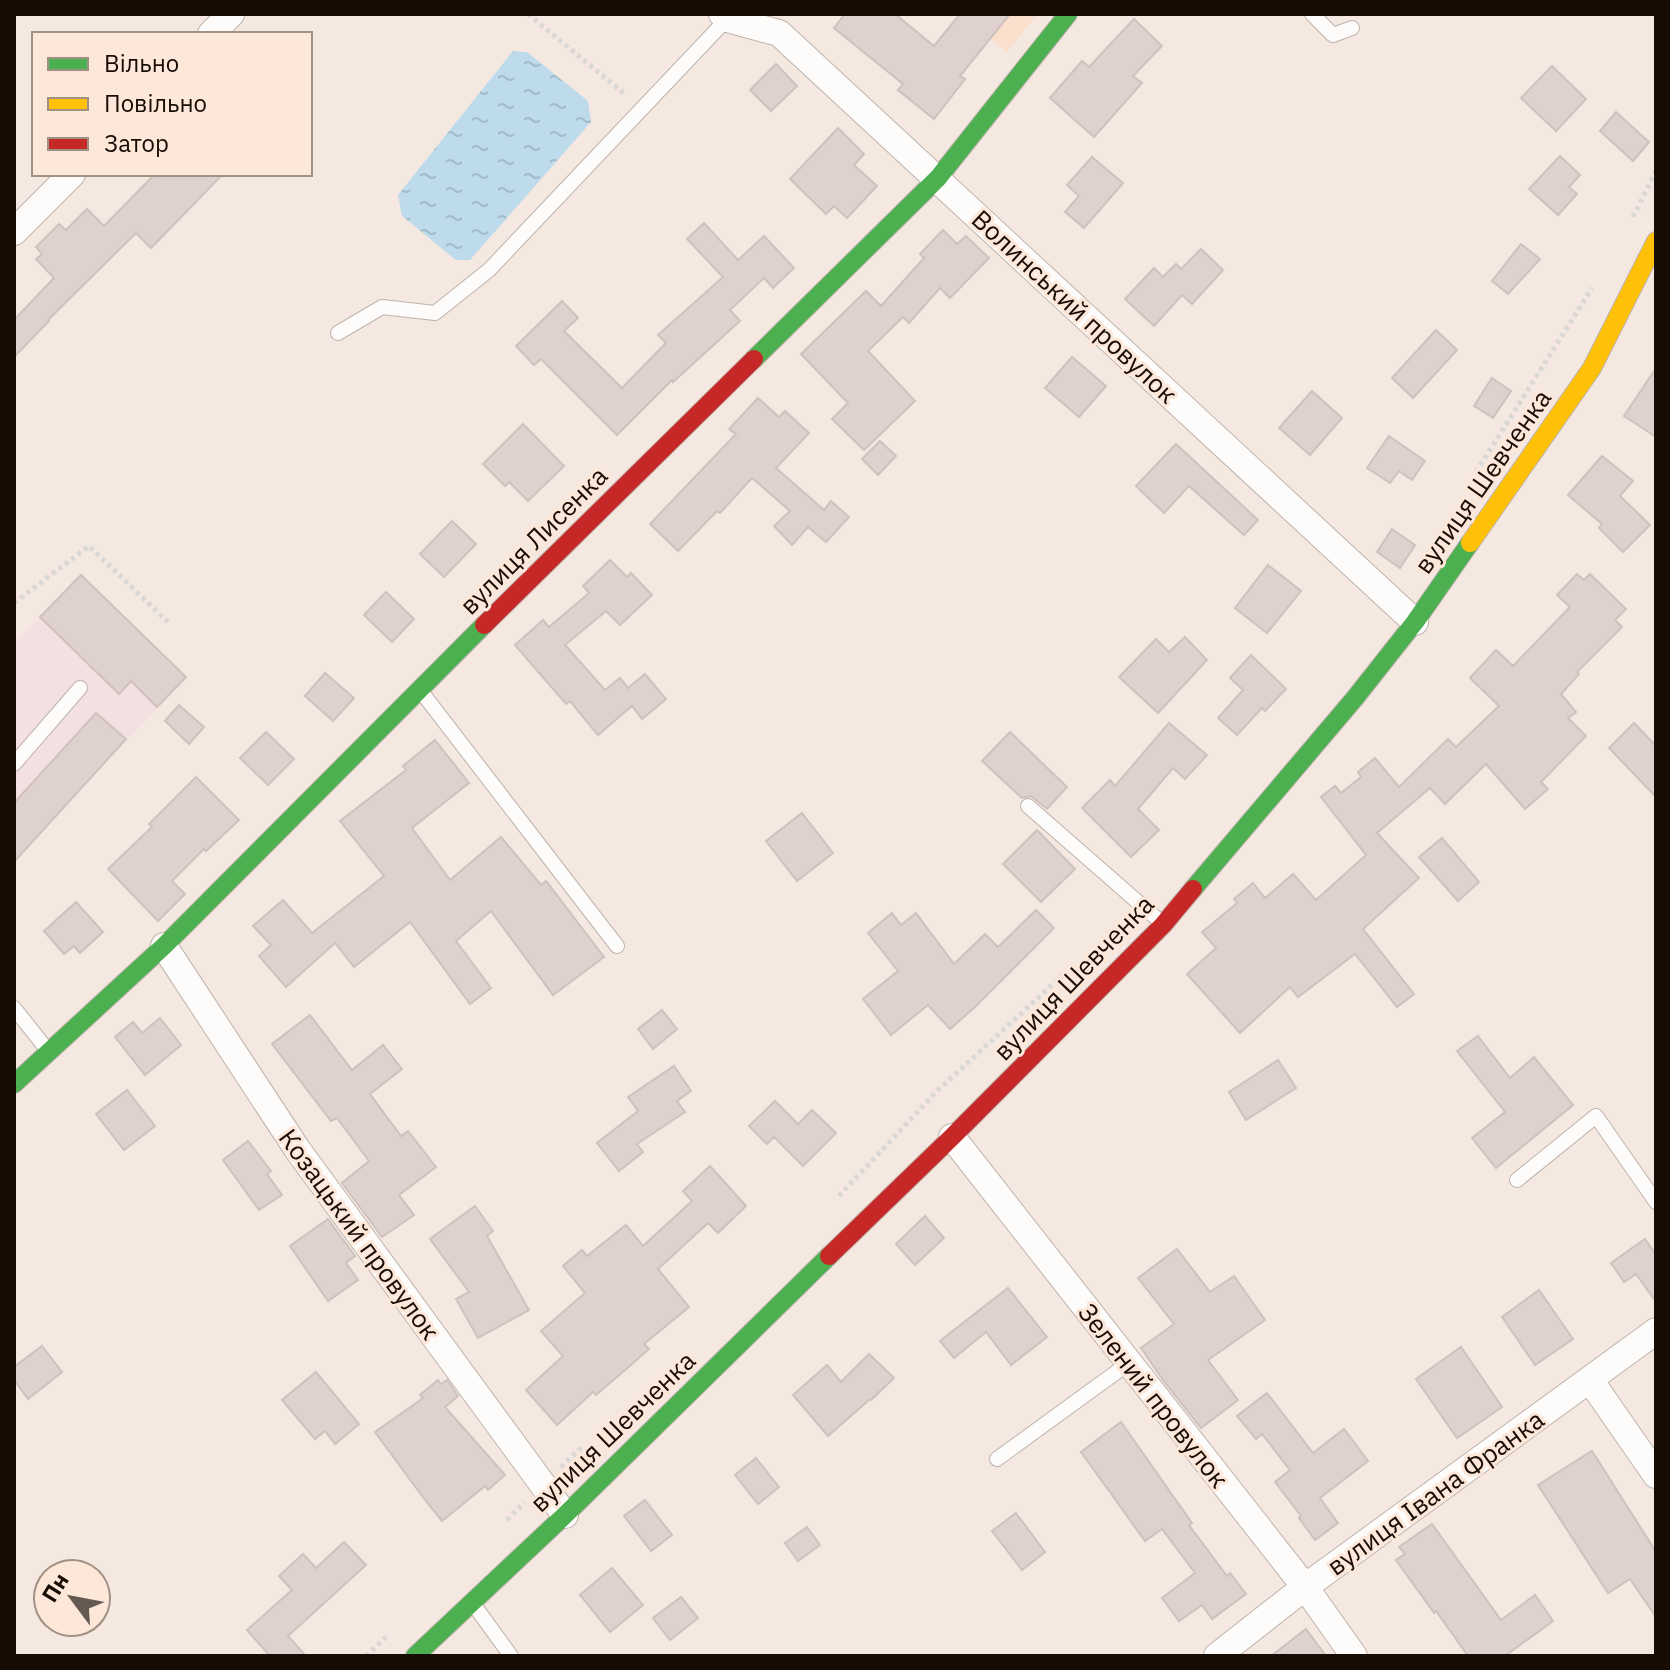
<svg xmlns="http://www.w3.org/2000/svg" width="1670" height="1670" viewBox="0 0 1670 1670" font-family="'IBM Plex Sans',sans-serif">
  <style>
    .commercial { fill: #f3e0e2 }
    .built { fill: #fadfcc }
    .water { fill: url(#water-ripples) }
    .building { fill: #dfd1cd; stroke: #cfc2be; stroke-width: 2 }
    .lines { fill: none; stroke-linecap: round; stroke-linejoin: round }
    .lane-casing { stroke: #beb3ac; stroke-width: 16 }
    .street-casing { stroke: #beb3ac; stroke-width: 28 }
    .fast-casing { stroke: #beb3ac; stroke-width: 20 }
    .slow-casing { stroke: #beb3ac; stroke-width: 20 }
    .jam-casing { stroke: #beb3ac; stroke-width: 20 }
    .path { stroke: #dad7d5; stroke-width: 5; stroke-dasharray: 4 4; stroke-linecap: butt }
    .lane { stroke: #fdfcfa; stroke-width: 14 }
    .street { stroke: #fdfcfa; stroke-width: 26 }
    .fast { stroke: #4caf50; stroke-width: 18 }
    .slow { stroke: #ffc107; stroke-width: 18 }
    .jam { stroke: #c62828; stroke-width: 18 }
    .labels { text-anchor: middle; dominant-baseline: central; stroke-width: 6; stroke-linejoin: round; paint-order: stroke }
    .street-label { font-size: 26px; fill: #180d05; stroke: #fce7d9 }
  </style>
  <defs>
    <pattern id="water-ripples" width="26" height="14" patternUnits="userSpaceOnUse" patternTransform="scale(2)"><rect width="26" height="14" fill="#bddbeb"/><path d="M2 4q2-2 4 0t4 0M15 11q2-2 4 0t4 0" fill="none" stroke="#a2bbc8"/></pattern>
  </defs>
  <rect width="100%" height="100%" fill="#f4e8e1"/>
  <polygon class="commercial" points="81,575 186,677 14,862 14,644"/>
  <polygon class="built" points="960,14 1037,14 1007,52"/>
  <polygon class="water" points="513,51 527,52 588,101 591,122 470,260 456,260 402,216 398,195"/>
  <g class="building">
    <polygon points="845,14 895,14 934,46 960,14 1010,14 960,76 965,79 934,119 898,90 903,84 834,28"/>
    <polygon points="1134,19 1162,46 1133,76 1142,83 1094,137 1050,98 1082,61 1089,67"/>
    <polygon points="776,64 797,86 771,111 750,90"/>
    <polygon points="1552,66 1586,99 1556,131 1521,98"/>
    <polygon points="1616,112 1649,142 1633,161 1600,131"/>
    <polygon points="838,128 864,154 854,165 877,186 847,218 834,206 826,214 790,179"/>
    <polygon points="1560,156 1580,175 1569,187 1577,194 1558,215 1529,189"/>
    <polygon points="1092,157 1123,183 1084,228 1065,212 1079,196 1067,185"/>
    <polygon points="155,174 223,174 151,248 136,233 48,320 49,321 14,357 14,320 54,278 36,259 42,254 36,247 59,224 66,230 87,209 104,226"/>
    <polygon points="704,223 738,260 764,236 794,268 773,288 764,278 730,310 740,321 673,382 672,380 617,435 541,359 534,365 516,346 562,301 578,318 564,331 622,388 666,343 658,335 723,277 687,239"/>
    <polygon points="943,230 957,244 966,236 989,258 950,298 940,288 909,323 903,317 868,351 915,401 864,450 832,419 848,403 801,354 866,291 881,306 924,258 920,254"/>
    <polygon points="1521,244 1540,259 1508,294 1492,281"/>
    <polygon points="1201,249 1223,270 1192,304 1182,295 1154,326 1125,299 1154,268 1163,277 1176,264 1181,269"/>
    <polygon points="1436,330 1457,350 1413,398 1392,378"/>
    <polygon points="1072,357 1106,386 1079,417 1045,388"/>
    <polygon points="1656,368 1656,437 1624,416"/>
    <polygon points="1492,378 1511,391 1493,418 1474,406"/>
    <polygon points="1312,391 1342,418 1310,455 1279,428"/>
    <polygon points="758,398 779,417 785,411 809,433 776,468 824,510 831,501 849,517 826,542 808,527 792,545 774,526 790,511 752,478 720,513 717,511 678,551 650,524 736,434 729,429"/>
    <polygon points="523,424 564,466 528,501 509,482 505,486 483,464"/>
    <polygon points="1389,436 1425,461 1412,480 1399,471 1390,483 1367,468"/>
    <polygon points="880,441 896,456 878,475 862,459"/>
    <polygon points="1176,444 1258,520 1244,535 1189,486 1164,513 1136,486"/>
    <polygon points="1602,456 1633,481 1620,496 1650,525 1623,552 1599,528 1602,524 1568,495"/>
    <polygon points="452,521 476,544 444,577 420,554"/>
    <polygon points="1392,529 1415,545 1400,568 1377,552"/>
    <polygon points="610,560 627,577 631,573 652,595 620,625 606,611 565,645 605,690 620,678 628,688 645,674 666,699 642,719 632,706 598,735 570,701 566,704 515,645 543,620 549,627 589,593 583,586"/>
    <polygon points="1268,565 1301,591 1267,633 1235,608"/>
    <polygon points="1577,574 1584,580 1590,574 1626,609 1615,620 1622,627 1577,672 1579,674 1561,694 1576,712 1568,718 1586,736 1541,782 1548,789 1525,809 1486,764 1445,804 1430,788 1377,833 1419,878 1363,929 1414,994 1397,1007 1355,954 1298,997 1290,987 1240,1033 1187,974 1216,948 1202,932 1237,903 1234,899 1253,883 1265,898 1293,874 1316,900 1366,855 1321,797 1335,786 1341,793 1361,777 1358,772 1375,758 1399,787 1448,739 1456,747 1499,706 1470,678 1496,650 1513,666 1570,607 1557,595"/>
    <polygon points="81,575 186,677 157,707 131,681 119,694 40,617"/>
    <polygon points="386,592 414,619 392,642 364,615"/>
    <polygon points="1185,637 1207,660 1158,713 1119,677 1156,639 1169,652"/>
    <polygon points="1251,655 1286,689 1265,711 1262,708 1237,735 1218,718 1243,690 1230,678"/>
    <polygon points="325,673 354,698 333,721 305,696"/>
    <polygon points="179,705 204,727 189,744 165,721"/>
    <polygon points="96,713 126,739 14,862 14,803"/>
    <polygon points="1169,723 1207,755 1185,779 1173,768 1138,809 1159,830 1131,857 1082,808 1110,780 1115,786"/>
    <polygon points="1634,723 1656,746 1656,797 1609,748"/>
    <polygon points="266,732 294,759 268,785 240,758"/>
    <polygon points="1010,732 1067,787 1047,809 1031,796 1022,798 982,761"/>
    <polygon points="435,740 469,783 412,828 450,880 501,837 541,885 546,881 604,957 553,995 491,911 456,941 491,988 470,1004 410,922 354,967 335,943 286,987 259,956 271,945 253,926 283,900 312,933 384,876 340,821 406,770 403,766"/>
    <polygon points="196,777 239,820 206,851 204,849 172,881 185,894 158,921 108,869 152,827 149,824"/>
    <polygon points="802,813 833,853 797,881 766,841"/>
    <polygon points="1037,830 1075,869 1041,902 1003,864"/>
    <polygon points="1442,838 1479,882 1458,901 1419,857"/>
    <polygon points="76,902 103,932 80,953 74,946 64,954 44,931"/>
    <polygon points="1036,910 1054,928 975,1007 950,1029 928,1005 891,1035 863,999 898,971 868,933 892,913 901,925 916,913 954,964 985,934 998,947"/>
    <polygon points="662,1010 677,1029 653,1049 638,1029"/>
    <polygon points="310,1015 352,1070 383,1045 402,1069 370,1094 401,1136 408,1131 436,1167 399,1195 414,1215 382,1237 342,1183 369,1161 337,1118 331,1121 272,1044"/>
    <polygon points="160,1018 181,1045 145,1075 115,1037 133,1022 142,1033"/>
    <polygon points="1478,1036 1510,1078 1534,1057 1573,1105 1496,1168 1472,1138 1505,1112 1457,1051"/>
    <polygon points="1278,1060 1296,1088 1246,1120 1229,1092"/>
    <polygon points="674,1066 691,1091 677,1101 685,1112 637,1144 643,1152 619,1171 597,1143 638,1111 628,1097"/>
    <polygon points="127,1090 155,1126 124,1150 96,1114"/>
    <polygon points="775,1101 798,1124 812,1110 836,1133 803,1166 774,1137 767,1144 749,1126"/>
    <polygon points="248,1141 271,1171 267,1174 282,1195 259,1210 223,1160"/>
    <polygon points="710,1166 746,1206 718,1233 708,1223 658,1269 689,1307 644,1344 649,1349 631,1365 596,1395 593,1392 557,1425 526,1390 563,1356 541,1331 585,1293 563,1266 582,1250 587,1256 626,1225 643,1246 692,1201 683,1191"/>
    <polygon points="475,1206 493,1231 487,1236 529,1310 478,1338 456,1299 469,1292 430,1239"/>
    <polygon points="925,1216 944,1238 915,1265 896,1244"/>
    <polygon points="328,1219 355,1256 346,1263 358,1280 328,1301 290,1246"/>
    <polygon points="1645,1239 1656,1255 1656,1302 1636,1274 1624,1282 1611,1263"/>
    <polygon points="1177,1249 1210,1292 1234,1276 1265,1320 1208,1360 1238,1400 1201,1428 1163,1380 1141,1348 1174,1324 1138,1278"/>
    <polygon points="1008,1288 1047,1337 1011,1365 986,1332 954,1358 940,1341"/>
    <polygon points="1539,1290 1573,1339 1535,1365 1502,1317"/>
    <polygon points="42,1346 62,1372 28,1399 14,1380 14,1367"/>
    <polygon points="1461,1347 1502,1407 1457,1438 1416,1379"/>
    <polygon points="869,1354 894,1378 871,1400 870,1399 828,1436 793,1395 827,1365 841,1382"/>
    <polygon points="316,1372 359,1424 335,1444 325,1431 315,1439 282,1400"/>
    <polygon points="438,1380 441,1384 447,1380 458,1396 445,1407 505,1475 488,1490 485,1486 442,1521 425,1500 375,1432 423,1398 420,1395"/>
    <polygon points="1267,1393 1313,1453 1344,1429 1368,1461 1320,1498 1338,1523 1315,1540 1299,1518 1301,1516 1275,1482 1290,1470 1262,1434 1256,1439 1237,1416"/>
    <polygon points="1121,1422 1192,1523 1189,1525 1227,1576 1230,1573 1246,1594 1212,1619 1202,1605 1179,1621 1162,1598 1195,1573 1162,1529 1145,1541 1081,1452"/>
    <polygon points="1592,1451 1656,1552 1656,1617 1630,1579 1608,1593 1538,1485"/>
    <polygon points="756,1458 779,1487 758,1504 735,1475"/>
    <polygon points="645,1500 672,1535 651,1551 624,1516"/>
    <polygon points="1016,1513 1045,1552 1022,1570 992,1531"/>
    <polygon points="1432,1524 1501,1620 1535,1595 1553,1621 1505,1656 1468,1656 1436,1611 1434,1613 1396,1560 1405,1554 1399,1547"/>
    <polygon points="807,1527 820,1545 798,1561 785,1543"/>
    <polygon points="344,1542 366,1565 288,1636 306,1656 270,1656 247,1630 292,1590 279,1576 303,1554 316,1568"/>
    <polygon points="612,1568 643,1605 610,1632 580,1595"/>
    <polygon points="681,1597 698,1618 670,1640 653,1618"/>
    <polygon points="1306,1629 1326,1656 1271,1656"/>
  </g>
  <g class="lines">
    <defs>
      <g id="lane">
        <polyline points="1312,14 1333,35 1352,28"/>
        <polyline points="338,333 382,307 435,313 489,270 727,19"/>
        <polyline points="420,690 617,946"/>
        <polyline points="14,764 80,688"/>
        <polyline points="1028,806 1163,924"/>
        <polyline points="14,1008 49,1052"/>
        <polyline points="1517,1180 1596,1116 1656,1202"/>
        <polyline points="997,1459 1129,1363"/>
        <polyline points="474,1605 511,1656"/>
      </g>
      <g id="street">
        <polyline points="722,14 727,19 779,33 1415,622"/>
        <polyline points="211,34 231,14"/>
        <polyline points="14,232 72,174"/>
        <polyline points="164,946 297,1149 565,1515"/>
        <polyline points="952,1137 1305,1587 1354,1656"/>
        <polyline points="1590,1380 1656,1475"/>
        <polyline points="1217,1656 1305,1587 1656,1331"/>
      </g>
      <g id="fast">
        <polyline points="754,359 938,178 1068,14"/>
        <polyline points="1193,889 1355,698 1415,622 1470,543"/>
        <polyline points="14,1084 164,946 484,625"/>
        <polyline points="415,1656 565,1515 829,1256"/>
      </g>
      <polyline id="slow" points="1470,543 1592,368 1656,241"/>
      <g id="jam">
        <polyline points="484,625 754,359"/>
        <polyline points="829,1256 952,1137 1163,925 1193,889"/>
      </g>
    </defs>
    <use href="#lane" class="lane-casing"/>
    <use href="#street" class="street-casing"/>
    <use href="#fast" class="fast-casing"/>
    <use href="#slow" class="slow-casing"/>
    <use href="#jam" class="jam-casing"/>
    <g class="path">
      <polyline points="528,14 626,95"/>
      <polyline points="1633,217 1656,171"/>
      <polyline points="1476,472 1592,288"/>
      <polyline points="14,603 89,546 168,622"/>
      <polyline points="839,1196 937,1091 1065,973"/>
      <polyline points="561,1467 583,1446"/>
      <polyline points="507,1520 525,1502"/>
      <polyline points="366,1656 387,1636"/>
    </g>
    <use href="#lane" class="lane"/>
    <use href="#street" class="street"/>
    <use href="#fast" class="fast"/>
    <use href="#slow" class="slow"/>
    <use href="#jam" class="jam"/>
  </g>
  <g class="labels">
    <g class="street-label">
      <text transform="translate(1075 306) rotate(43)">Волинський провулок</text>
      <text transform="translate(1482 481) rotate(-55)">вулиця Шевченка</text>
      <text transform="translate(533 540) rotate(-45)">вулиця Лисенка</text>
      <text transform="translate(1073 977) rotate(-46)">вулиця Шевченка</text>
      <text transform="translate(360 1234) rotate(54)">Козацький провулок</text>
      <text transform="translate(1154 1395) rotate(52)">Зелений провулок</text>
      <text transform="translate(612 1431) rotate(-44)">вулиця Шевченка</text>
      <text transform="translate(1435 1492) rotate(-36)">вулиця Івана Франка</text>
    </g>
  </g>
  <rect width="1670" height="1670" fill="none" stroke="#180d05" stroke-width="32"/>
  <rect x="32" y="32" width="280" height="144" fill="#fce7d9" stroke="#a19084" stroke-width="2"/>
  <rect x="48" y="58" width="40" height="12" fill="#4caf50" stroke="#a19084" stroke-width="2"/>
  <text x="104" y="72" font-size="24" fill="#180d05">Вільно</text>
  <rect x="48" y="98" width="40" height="12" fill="#ffc107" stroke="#a19084" stroke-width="2"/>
  <text x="104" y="112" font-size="24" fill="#180d05">Повільно</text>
  <rect x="48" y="138" width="40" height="12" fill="#c62828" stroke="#a19084" stroke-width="2"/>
  <text x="104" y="152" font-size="24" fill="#180d05">Затор</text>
  <g transform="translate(72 1598) rotate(302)"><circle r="38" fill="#fce7d9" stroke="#a19084" stroke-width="2"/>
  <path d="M0-6L14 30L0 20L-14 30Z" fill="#655a52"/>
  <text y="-12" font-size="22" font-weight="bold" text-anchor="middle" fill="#180d05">Пн</text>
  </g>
</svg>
